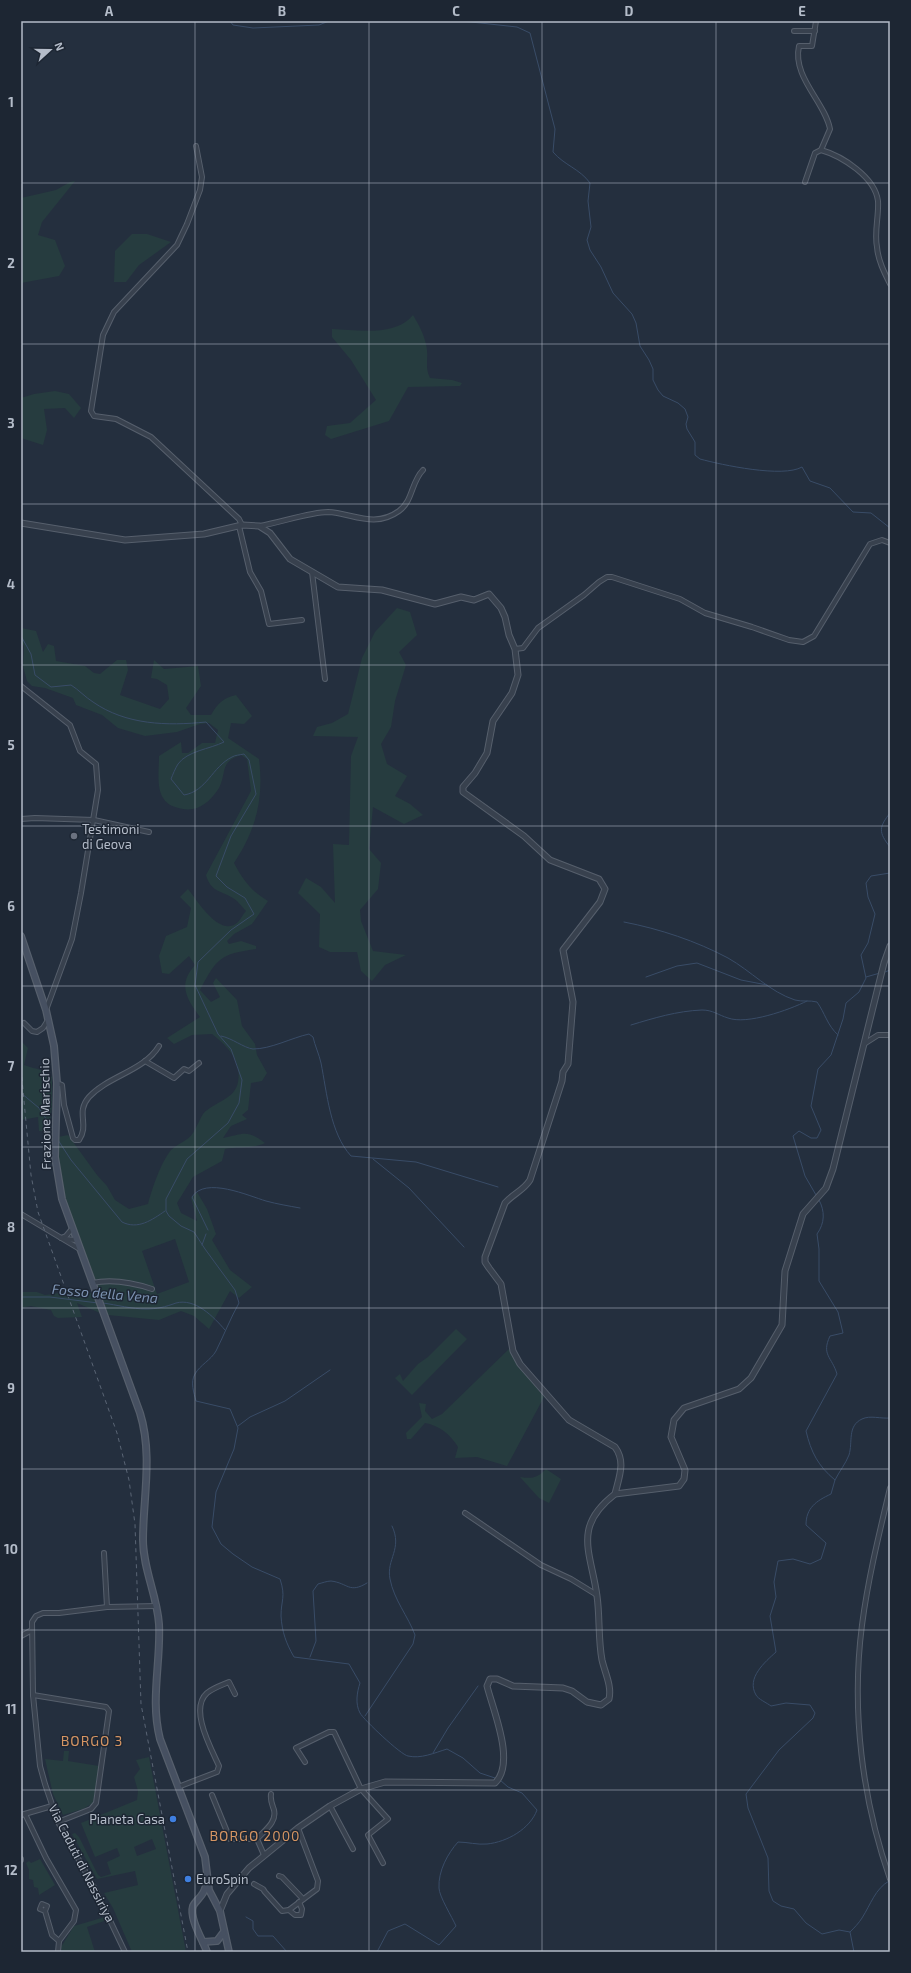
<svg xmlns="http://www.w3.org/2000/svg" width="911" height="1973" viewBox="0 0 911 1973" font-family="'Exo 2',sans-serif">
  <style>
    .green { fill: #263c3f; fill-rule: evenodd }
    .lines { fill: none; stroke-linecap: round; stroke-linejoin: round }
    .stream { stroke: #394c67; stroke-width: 1 }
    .minor-casing { stroke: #565f6c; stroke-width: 6 }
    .tertiary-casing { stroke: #565f6c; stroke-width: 7 }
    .secondary-casing { stroke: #565f6c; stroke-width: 8 }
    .minor { stroke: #38414e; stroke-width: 4 }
    .tertiary { stroke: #38414e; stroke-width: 5 }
    .secondary { stroke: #465061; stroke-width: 5.5 }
    .rail { stroke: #5a6575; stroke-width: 1; stroke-dasharray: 4 4; stroke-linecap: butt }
    .grid { fill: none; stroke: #b4bcc9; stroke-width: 1; stroke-opacity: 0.55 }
    .worship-dot { fill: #6b7280; stroke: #1d2633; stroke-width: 1.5 }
    .shop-dot { fill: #3f7fe0; stroke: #1d2633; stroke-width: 1.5 }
    .labels { text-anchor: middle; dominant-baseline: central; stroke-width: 3; stroke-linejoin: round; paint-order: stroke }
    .poi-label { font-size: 13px; fill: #b4bcc9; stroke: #1d2633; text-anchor: start }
    .street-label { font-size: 13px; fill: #b4bcc9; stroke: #1d2633 }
    .water-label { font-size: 14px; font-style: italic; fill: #7c92b1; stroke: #1d2633 }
    .neighbourhood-label { font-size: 14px; letter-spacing: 1px; fill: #d59563; stroke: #1d2633 }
    .neatline { fill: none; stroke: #b4bcc9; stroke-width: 1.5 }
    .grid-label { font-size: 13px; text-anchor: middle; font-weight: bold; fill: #b4bcc9 }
  </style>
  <rect width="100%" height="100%" fill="#242f3e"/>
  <g class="green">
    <polygon points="75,181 42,222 38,235 55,240 65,266 59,276 21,283 21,198 56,190 70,182"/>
    <polygon points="132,234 147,234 171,242 139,265 126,282 114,282 115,251"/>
    <path d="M413,315c6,10 13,23 14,35 1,12 -2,17 3,28l22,2 10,3 -2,3 -52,1 -19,34 -58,18 -6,-4 2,-9 23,-3 26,-23 -25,-40 -19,-23v-8c25,1 63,8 81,-14z"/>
    <polygon points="55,391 69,394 81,408 74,418 65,408 44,409 47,430 43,445 21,438 21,398 34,394"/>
    <polygon points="397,608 410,612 417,635 399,652 406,665 395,701 391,727 381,744 387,764 407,776 395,796 410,804 423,815 404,824 373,807 369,849 381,863 378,889 360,910 361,921 373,951 406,955 385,965 372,981 361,971 357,952 330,952 319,947 320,914 298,893 306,878 321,887 335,903 333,844 349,845 351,756 358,737 313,736 317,727 332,723 348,714 362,658 375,632"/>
    <path d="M21,628l15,3 7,21 5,-8 6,2 2,15 29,5 9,7 6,1 17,-14h9l2,10 -8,25 40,14 9,-10 -2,-14 -10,-6 -6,-1 3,-18 10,9 34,-3 3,20 -15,22 5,7h20c7,-12 12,-17 25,-20l16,21 -8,8 -13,-1 -3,15 31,21c5,40 -3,71 -25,104 9,17 18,29 34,38l-16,23 -18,10 -7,7 2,3 12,-3 15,5v3c-36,5 -39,9 -56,41l11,12 9,-5 -7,-14 3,-5 21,22 5,26 13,18 2,11 10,18 -5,8 -11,2 -3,27 -6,5 5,4 -16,7 -8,12c20,-4 24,-9 42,5 -12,6 -27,3 -40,6l-3,12 -29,16 -16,26 4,10 16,8 -6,-23 6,-6 10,17 9,25 -4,6 18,30 22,17 -13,11 -9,-7 -21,38 -15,-13 -13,-5 -22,9 -51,-5c-10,-31 -25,-61 -36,-91 -9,-28 -14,-58 -14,-87l10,-2 29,40 10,11 8,14 14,9 19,-5c4,-15 13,-42 23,-54 6,-6 17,-9 22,-17 4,-6 6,-13 10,-19 10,-12 32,-14 35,-32 4,-22 -11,-36 -26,-48l-20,1 -18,9 -7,-6 33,-21c-13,-18 -23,-32 -5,-52l-6,-9 -20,18 -7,-1 -3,-17 7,-20 21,-9 4,-19 -11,-11 8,-8c9,11 32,50 50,33 3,-3 5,-8 8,-11 -3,-3 -6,-7 -9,-10 -13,-11 -26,-7 -31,-26l45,-84 -4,-32 -6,-4c-22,7 -14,18 -22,33 -11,17 -24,26 -44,19 -21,-7 -16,-32 -16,-51l22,-14 1,11h6l14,-10h13l3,-13 -9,-7 -9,1 -23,8 -32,4 -27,-8 -16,-13 -26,-10 -3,-7 -28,-10 -13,-2 -5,-5 -4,-15 1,-20 -3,-3zM175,1239l14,43 -32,12 -15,-43z"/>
    <path d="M22,1042l6,6 -4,17c13,5 18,3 28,12v29l-3,25h-10l-1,-14 -17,3z"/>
    <polygon points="80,1289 93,1294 100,1313 77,1303 82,1317 58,1318 54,1316 51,1310 31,1306 21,1308 21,1292 37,1292 45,1295 53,1294"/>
    <polygon points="456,1329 467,1339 412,1395 395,1378 400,1374 403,1381 418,1364 428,1357"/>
    <path d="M511,1347l5,15 28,35 -37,69 -30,-9 -22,1 3,-11c-8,-13 -18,-21 -33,-24l-14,16h-4l-1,-6 16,-16 -3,-14 7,1 -1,7 7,8 10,-5z"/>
    <path d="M546,1469l15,10 -12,24 -10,-5 -19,-21c12,2 17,1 26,-8z"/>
    <polygon points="64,1751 69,1751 68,1761 99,1766 93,1803 83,1809 63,1815 53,1794 45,1759 63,1761"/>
    <path d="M149,1757l37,195h-54l-19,-44 -9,-15 34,-8 -3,-14 -38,8 -25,-45 3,-1 4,4 19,38 3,2 10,-3 -4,-12 13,-6 -3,-8 -22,9 -14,-34 56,-23 1,-9 -4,-14 6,-8 -4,-9zM152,1839l4,10 -19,7 -3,-9z"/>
    <polygon points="40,1859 55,1885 39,1895 38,1888 34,1887 33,1880 29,1879 29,1870 26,1863 29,1861 31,1863"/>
    <polygon points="105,1917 107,1920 87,1927 95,1952 62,1952 61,1947 74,1926"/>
  </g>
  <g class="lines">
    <g class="stream">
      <polyline points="230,21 233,25 253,28 319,25 329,21"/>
      <path d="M462,21l55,6 13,6 25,96 -2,23c11,13 27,17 37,31l-2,18 3,26 -4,13 3,10 11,17 12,26 19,21 4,9 4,23 9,14 4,9v11l5,10 5,6 15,7 7,6 3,8 -2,7 1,5 8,13v13l5,4c22,6 83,19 102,8l8,14 20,7 23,24 18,1 19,15"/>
      <path d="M21,636l10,18 4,21 16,12 20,-2c8,5 14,12 22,17 33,23 74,24 113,20l18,20c-14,7 -37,9 -46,22 -3,5 -5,10 -7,15l13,16c23,-4 28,-28 48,-38 3,-2 8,-2 12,-3l5,6 7,34 -25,42 -15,40 11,11 18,11 9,16 -23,16 -33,32 -3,23 23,49 13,15 11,31 -3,23 -11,20 -41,36 -21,40v12l3,5 12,10 13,6 11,17 30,41 4,13c-9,16 -15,32 -23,48 -5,9 -16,14 -21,23 -5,8 -1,19 1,27l34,8 8,19 -4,21 -18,43 -4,35 9,17 12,10 19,13 28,12c6,18 1,21 1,37 1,16 5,27 13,41l55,7 11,19c-3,9 -5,21 0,30 4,7 41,42 48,43 13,3 26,-3 39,-7l16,9 17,15 15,5"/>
      <path d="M890,813c-11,14 -12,19 0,34"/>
      <path d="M624,922c36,7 72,19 104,36 23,13 42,34 67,42 7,2 15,0 22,2 8,11 10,23 21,33"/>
      <polyline points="885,972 890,970"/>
      <polyline points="646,977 677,966 697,963 741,980 767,985"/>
      <polyline points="866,977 880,973"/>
      <path d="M631,1025c23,-7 46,-14 71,-15 11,0 16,5 26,8 19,7 61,-8 79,-17"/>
      <path d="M221,1036c11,2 23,12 32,13 18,0 38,-11 56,-15l4,3c2,9 6,17 8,26 6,30 9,70 30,93l65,6 82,25"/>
      <polyline points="21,1093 39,1108 54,1131"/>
      <path d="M58,1140l13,20 51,62c16,8 30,-2 43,-11"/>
      <polyline points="373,1159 409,1188 464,1247"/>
      <polyline points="816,1195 805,1176 793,1136 799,1131 811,1138 817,1138 821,1130 811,1106 818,1069 831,1055 843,1019 846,1003 859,992 866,978 861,955 868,943 875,914 868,897 866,883 871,876 890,873"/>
      <path d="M819,1200c6,11 6,23 -2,34l2,15v32l19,31 5,21 -13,3c-9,19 2,21 7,38l-31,57c5,21 12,35 29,49l-4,14c-15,7 -25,14 -25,31l20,18 -5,16 -11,5 -17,-5 -15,2 -4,21 2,15 -6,19 6,36c-11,10 -30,26 -20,43 2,4 11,8 15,11l15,-3 24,2 5,8 -2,5 -34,32 -33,44 2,14 20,50 1,33 4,10 8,5 13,3 12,14 16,11 17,-4 11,2 4,20"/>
      <path d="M208,1230l-16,-33c13,-21 57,-1 74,4 11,3 23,5 34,7"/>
      <polyline points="202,1245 206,1234"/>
      <polyline points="21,1297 50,1297 98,1303"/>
      <path d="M103,1303c14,2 29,6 43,6 11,0 19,-2 30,-6 19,-5 37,13 49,27"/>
      <polyline points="238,1426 250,1417 285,1401 330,1370"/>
      <path d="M835,1480c4,-8 11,-17 14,-25 4,-13 -2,-29 13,-36 8,-4 19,0 28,-1"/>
      <path d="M310,1657l6,-16 -3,-50 5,-7c4,-1 9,-3 13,-3 17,2 18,13 36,2"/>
      <path d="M365,1716l48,-72 2,-9c-7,-19 -21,-35 -25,-56 -4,-20 13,-30 2,-53"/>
      <polyline points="433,1753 448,1728 478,1686"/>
      <polyline points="246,1917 253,1921 253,1929 258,1936 273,1936 287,1952"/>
      <path d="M850,1932c4,-4 9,-9 12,-14 9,-14 13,-29 27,-37"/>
      <path d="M377,1952l11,-21 17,-7 34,21 17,-19c-4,-9 -17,-30 -17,-38 -1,-17 9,-35 19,-46 9,0 20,3 29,2 20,-2 43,-15 50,-34l-15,-17 -14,-6 -8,-7"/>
    </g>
    <defs>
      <g id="minor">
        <polyline points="794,31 815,31"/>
        <polyline points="196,146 202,177 200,190 187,224 177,245 114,312 103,335 91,411 94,416 116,419 151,437 239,519 242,525"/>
        <path d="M821,150c21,6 54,27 57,51 1,15 -4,31 -1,46 1,13 7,25 13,37"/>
        <path d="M805,182l10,-29 6,-3 9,-21c-5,-27 -38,-52 -31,-83h13l4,-25"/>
        <polyline points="239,526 250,572 261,591 269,624 302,620"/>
        <path d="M259,526c20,-3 51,-14 69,-14 24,1 46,17 71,-1 14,-10 12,-29 24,-41"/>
        <polyline points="312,572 325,679"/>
        <polyline points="515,649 523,648 538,628 584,595 599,582 607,577 612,577 680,599 705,613 752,627 789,640 803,642 814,636 870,544 882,540 890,543"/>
        <polyline points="21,686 70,725 80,751 96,764 98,790 81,893 72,939 46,1010"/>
        <polyline points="21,819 35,818 94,820 149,832"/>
        <polyline points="24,1023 32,1031 37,1032 43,1028 48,1020"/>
        <polyline points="864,1044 878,1035 890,1035"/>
        <polyline points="145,1061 174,1078 184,1069 189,1071 199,1063"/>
        <path d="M57,1083l5,2 2,20 9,33 2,2h4c11,-16 -4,-27 10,-43 19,-21 55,-26 70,-51"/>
        <polyline points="21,1214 78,1248"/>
        <polyline points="61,1238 66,1236 71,1230"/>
        <polyline points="65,1239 75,1240"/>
        <path d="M92,1283c19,-4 42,0 60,6"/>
        <path d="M890,1488c-11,46 -22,91 -28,137 -11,85 0,174 28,254"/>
        <polyline points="465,1513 541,1565 571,1579 597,1595"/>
        <polyline points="104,1553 107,1607"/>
        <polyline points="21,1636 32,1630"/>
        <polyline points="33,1695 106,1707 109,1711 96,1803 91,1809 58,1822"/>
        <polyline points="305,1762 296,1748 329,1732 334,1732 361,1789 388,1819 368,1835 383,1863"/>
        <path d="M178,1787l39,-15 2,-6c-8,-18 -30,-57 -12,-73 6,-5 15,-8 22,-11l6,12"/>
        <polyline points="212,1795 230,1839 257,1839"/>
        <polyline points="330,1806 353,1849"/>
        <polyline points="25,1814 46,1858 76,1910 74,1921 59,1941 58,1952"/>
        <polyline points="21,1815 52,1806"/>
        <path d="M264,1855l-7,-16c8,-9 20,-17 17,-29 -2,-6 -4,-10 -3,-16"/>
        <polyline points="21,1859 21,1860"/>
        <polyline points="279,1876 282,1877 303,1899"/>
        <polyline points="254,1884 263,1889 265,1892 282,1911 289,1910 317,1889 318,1881 298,1828"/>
        <polyline points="289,1910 295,1915 301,1915 302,1909 299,1902"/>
        <polyline points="45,1911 40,1909 42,1904 47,1906 45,1911 52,1935 59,1941"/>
        <polyline points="125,1952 96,1891 58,1822 45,1784 40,1766 33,1695 32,1622 36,1616 43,1613 59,1613 107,1607 157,1606"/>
      </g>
      <g id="tertiary">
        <path d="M21,523l104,17 79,-6 38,-9 17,1 11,7 20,26 48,28 44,3 53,14 26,-7 13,3 15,-6 12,14 4,9 4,18 6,14 3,26 -6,18 -19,28 -6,32 -12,20 -12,14v5l61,44 26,24 49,19 6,10 -5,13 -37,48 10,52 -5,62 -5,8 -1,9 -32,99c-6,10 -17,14 -25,23l-20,54v5l4,6 12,16 12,67 7,13 49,56 46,27c11,15 4,30 0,47"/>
        <path d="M220,1911l7,-17 22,-26 49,-40 32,-22 31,-17 24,-7 110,1c21,-20 -2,-73 -8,-97l3,-7h7l16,7 50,2 9,3 15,11 14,3 8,-6c3,-13 -4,-26 -7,-39 -4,-21 -2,-43 -5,-64 -6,-44 -25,-69 18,-102l64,-8 5,-7 1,-9 -14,-33 3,-17 10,-12 55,-19 12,-11 31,-53 3,-54 18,-57 23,-26 7,-19 51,-206 6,-17"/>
      </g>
      <g id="secondary">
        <path d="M21,936l25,74 8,36 3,37 -2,74 7,42 78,214c13,42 3,85 3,127 0,29 14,55 16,84 2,38 -9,76 1,115l45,118 4,33 11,21 9,41"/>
        <polyline points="203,1942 217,1941 223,1933"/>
        <path d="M207,1952c-4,-12 -18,-33 -14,-46 2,-4 7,-8 10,-13 2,-3 3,-8 5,-12"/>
      </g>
    </defs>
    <use href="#minor" class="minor-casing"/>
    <use href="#tertiary" class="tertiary-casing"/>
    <use href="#secondary" class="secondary-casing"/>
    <use href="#minor" class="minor"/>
    <use href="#tertiary" class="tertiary"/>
    <use href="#secondary" class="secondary"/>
    <polyline class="rail" points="21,1069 31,1175 38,1212 117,1433 129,1480 135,1524 141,1704 188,1952"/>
  </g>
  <path class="grid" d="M195,21v1931M369,21v1931M542,21v1931M716,21v1931M21,183h869M21,344h869M21,504h869M21,665h869M21,826h869M21,986h869M21,1147h869M21,1308h869M21,1469h869M21,1630h869M21,1790h869"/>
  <circle class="worship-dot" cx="74" cy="836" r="4"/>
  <g class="shop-dot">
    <circle cx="173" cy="1819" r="4"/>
    <circle cx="188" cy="1879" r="4"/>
  </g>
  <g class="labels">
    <g class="poi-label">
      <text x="82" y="829">Testimoni<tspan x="82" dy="15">di Geova</tspan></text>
      <text x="165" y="1819" text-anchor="end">Pianeta Casa</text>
      <text x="196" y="1879">EuroSpin</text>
    </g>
    <g class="street-label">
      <text transform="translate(45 1114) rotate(-91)">Frazione Marischio</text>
      <text transform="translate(82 1863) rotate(63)">Via Caduti di Nassiriya</text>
    </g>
    <g class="water-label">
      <text transform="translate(105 1293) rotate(5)">Fosso della Vena</text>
    </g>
    <g class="neighbourhood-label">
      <text x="92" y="1740">BORGO 3</text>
      <text x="255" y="1835">BORGO 2000</text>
    </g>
  </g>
  <rect width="911" height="1973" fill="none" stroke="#1d2633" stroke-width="44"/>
  <g transform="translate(50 50) rotate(69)" stroke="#1d2633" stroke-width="3" paint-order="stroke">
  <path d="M0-3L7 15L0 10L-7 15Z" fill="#b4bcc9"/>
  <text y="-6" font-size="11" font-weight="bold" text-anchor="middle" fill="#b4bcc9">N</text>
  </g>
  <rect x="22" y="22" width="867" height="1929" class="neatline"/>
  <g class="grid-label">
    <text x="109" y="16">A</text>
    <text x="282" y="16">B</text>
    <text x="456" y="16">C</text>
    <text x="629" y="16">D</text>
    <text x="802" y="16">E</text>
    <text x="11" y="107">1</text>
    <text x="11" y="268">2</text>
    <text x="11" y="428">3</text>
    <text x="11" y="589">4</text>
    <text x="11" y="750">5</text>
    <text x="11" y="911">6</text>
    <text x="11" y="1071">7</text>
    <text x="11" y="1232">8</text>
    <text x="11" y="1393">9</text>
    <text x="11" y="1554">10</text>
    <text x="11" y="1714">11</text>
    <text x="11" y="1875">12</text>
  </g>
</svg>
